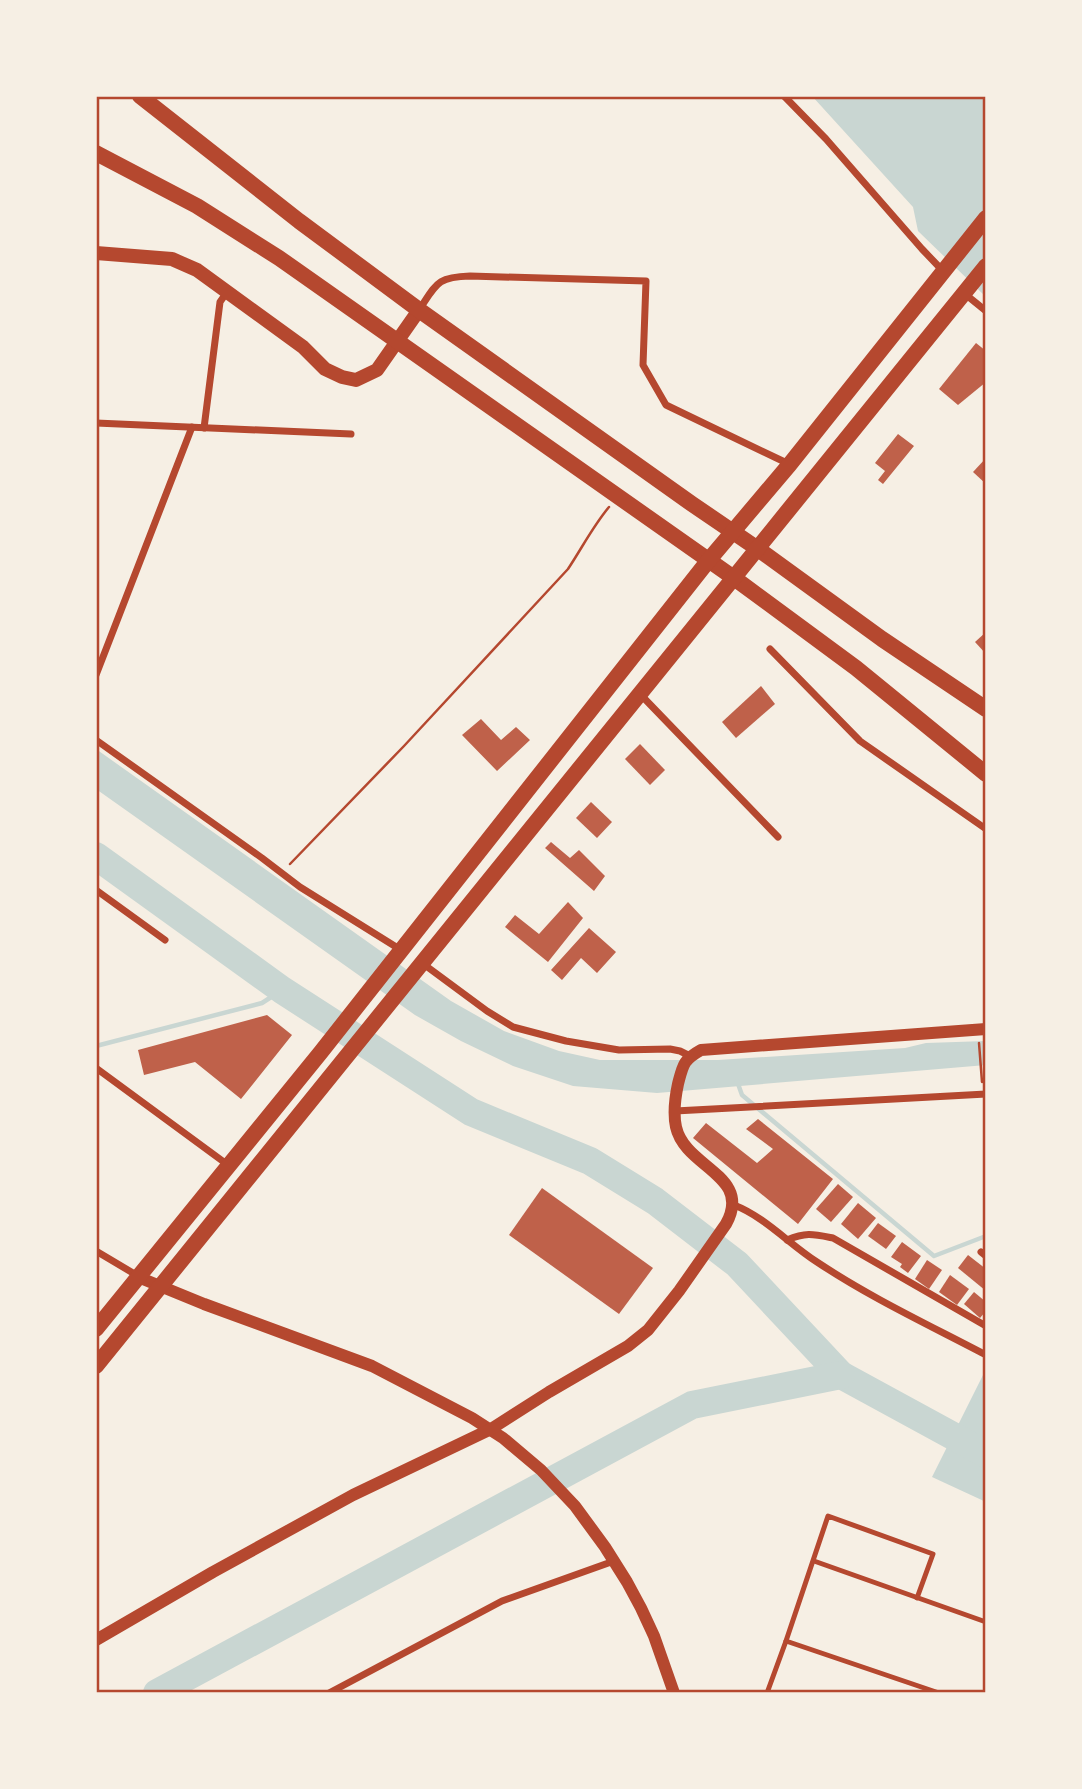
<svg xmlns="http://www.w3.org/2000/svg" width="1082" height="1789" viewBox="0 0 1082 1789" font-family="'Alegreya Sans',sans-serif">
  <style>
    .water { fill: #c9d6d2 }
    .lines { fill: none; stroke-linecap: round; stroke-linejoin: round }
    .stream { stroke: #c9d6d2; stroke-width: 4.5 }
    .river { stroke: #c9d6d2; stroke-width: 28 }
    .building { fill: #bf614a }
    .path { stroke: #b5482f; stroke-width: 2.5 }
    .service { stroke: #b5482f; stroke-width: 5 }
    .minor { stroke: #b5482f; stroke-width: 7 }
    .tertiary { stroke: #b5482f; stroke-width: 12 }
    .secondary { stroke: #b5482f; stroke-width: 14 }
    .primary { stroke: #b5482f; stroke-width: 16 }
    .trunk { stroke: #b5482f; stroke-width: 16 }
    .neatline { fill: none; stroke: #b5482f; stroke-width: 2.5 }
  </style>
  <rect width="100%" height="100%" fill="#f6efe4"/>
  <g class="water">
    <polygon points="812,96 986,96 986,297 918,231 913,207"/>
    <polygon points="96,749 451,1001 504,1031 559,1051 600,1060 718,1060 905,1048 926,1043 986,1041 986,1065 657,1093 573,1086 513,1066 461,1041 415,1015 96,789"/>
    <polygon points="983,1375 986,1377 986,1502 932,1477"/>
  </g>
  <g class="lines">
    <g class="stream">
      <polyline points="96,1046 262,1003 282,990"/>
      <polyline points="737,1081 742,1095 934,1256 986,1236"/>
    </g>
    <g class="river">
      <polyline points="96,856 282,990 471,1112 590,1161 655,1201 737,1264 841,1375 986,1454"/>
      <polyline points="157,1693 692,1405 841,1375"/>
    </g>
  </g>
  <g class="building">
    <polygon points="976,343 986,351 986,382 958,405 939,389"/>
    <polygon points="898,434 914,446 883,484 878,480 885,471 875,463"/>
    <polygon points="986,458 986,484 973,472"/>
    <polygon points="986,632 986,654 975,642"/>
    <polygon points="761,686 775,704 736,738 722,722"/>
    <polygon points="481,719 501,740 516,727 530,740 497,771 462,735"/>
    <polygon points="640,744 665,770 650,785 625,759"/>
    <polygon points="591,802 612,822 597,838 576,818"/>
    <polygon points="551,842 570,858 579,850 605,876 594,891 545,848"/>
    <polygon points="568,902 583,918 548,962 505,927 515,915 539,934"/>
    <polygon points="589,928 616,952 597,973 581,958 562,980 551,970"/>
    <polygon points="267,1015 292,1035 241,1099 195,1062 144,1075 138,1050"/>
    <polygon points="758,1119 833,1179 798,1224 693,1138 706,1123 757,1163 773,1149 746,1129"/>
    <polygon points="838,1184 853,1197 831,1222 816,1209"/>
    <polygon points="542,1188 653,1268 619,1314 509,1235"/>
    <polygon points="858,1203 876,1218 858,1239 841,1224"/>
    <polygon points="878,1223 896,1236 886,1249 868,1236"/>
    <polygon points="902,1242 921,1256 908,1273 900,1267 902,1264 891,1257"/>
    <polygon points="968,1255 986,1269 986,1291 958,1268"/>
    <polygon points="927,1260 942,1270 929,1289 915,1279"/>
    <polygon points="950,1275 969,1289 957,1305 939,1292"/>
    <polygon points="974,1292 986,1302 986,1311 980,1318 964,1304"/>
  </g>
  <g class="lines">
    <g class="path">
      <path d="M290,864l114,-118 164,-177c14,-21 25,-43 41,-62"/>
      <polyline points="979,1043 982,1082"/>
    </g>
    <g class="service">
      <polyline points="814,1561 986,1622"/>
      <polyline points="917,1598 933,1554 828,1516 786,1641 939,1693"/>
      <polyline points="767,1693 786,1641"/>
    </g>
    <g class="minor">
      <polyline points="784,96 826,139 922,249 943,271"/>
      <polyline points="965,294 986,311"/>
      <path d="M419,310c18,-27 18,-33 51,-34l176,5 -3,84 23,40 123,59"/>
      <polyline points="96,423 351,434"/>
      <polyline points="204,428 220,302 227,292"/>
      <polyline points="770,649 860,741 986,829"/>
      <polyline points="96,675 192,427"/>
      <polyline points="640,694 778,837"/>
      <polyline points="96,740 262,858 300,887 401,950"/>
      <polyline points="96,890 165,940"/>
      <polyline points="422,963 487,1011 513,1027 566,1041 619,1050 670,1049 680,1051 690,1056"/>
      <polyline points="96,1068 228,1165"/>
      <polyline points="675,1111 986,1094"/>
      <path d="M734,1205c31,12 55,39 83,57 54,36 112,63 169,93"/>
      <path d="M787,1240c19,-8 26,-6 46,-2l153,88"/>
      <polyline points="96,1251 138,1276"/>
      <polyline points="981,1252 986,1256"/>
      <polyline points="329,1693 502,1601 614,1561"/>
    </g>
    <g class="tertiary">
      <polyline points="138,1277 204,1304 372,1366 472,1418 503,1438 541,1470 575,1506 605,1547 627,1582 641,1608 654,1636 674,1693"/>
      <path d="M96,1640l117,-68 140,-77 138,-66 58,-37 79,-46 20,-16 31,-39 47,-67c27,-49 -41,-56 -50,-97 -3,-14 -1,-29 2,-43 5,-19 5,-24 23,-34l285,-21"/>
    </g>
    <polyline class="secondary" points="96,253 172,259 197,270 303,347 325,369 342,377 356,380 377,370 419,310"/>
    <g class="primary">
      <polyline points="758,549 882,639 986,709"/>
      <polyline points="734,578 856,668 986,774"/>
    </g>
    <g class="trunk">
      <polyline points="140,96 299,221 419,310 692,504 758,549"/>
      <polyline points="96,153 197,206 279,258 734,578"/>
      <polyline points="96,1329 321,1052 708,561 790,464 986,218"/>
      <polyline points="96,1366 986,266"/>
    </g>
  </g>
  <rect width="1082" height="1789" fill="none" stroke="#f6efe4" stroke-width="196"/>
  <rect x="98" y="98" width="886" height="1593" class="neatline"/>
</svg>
